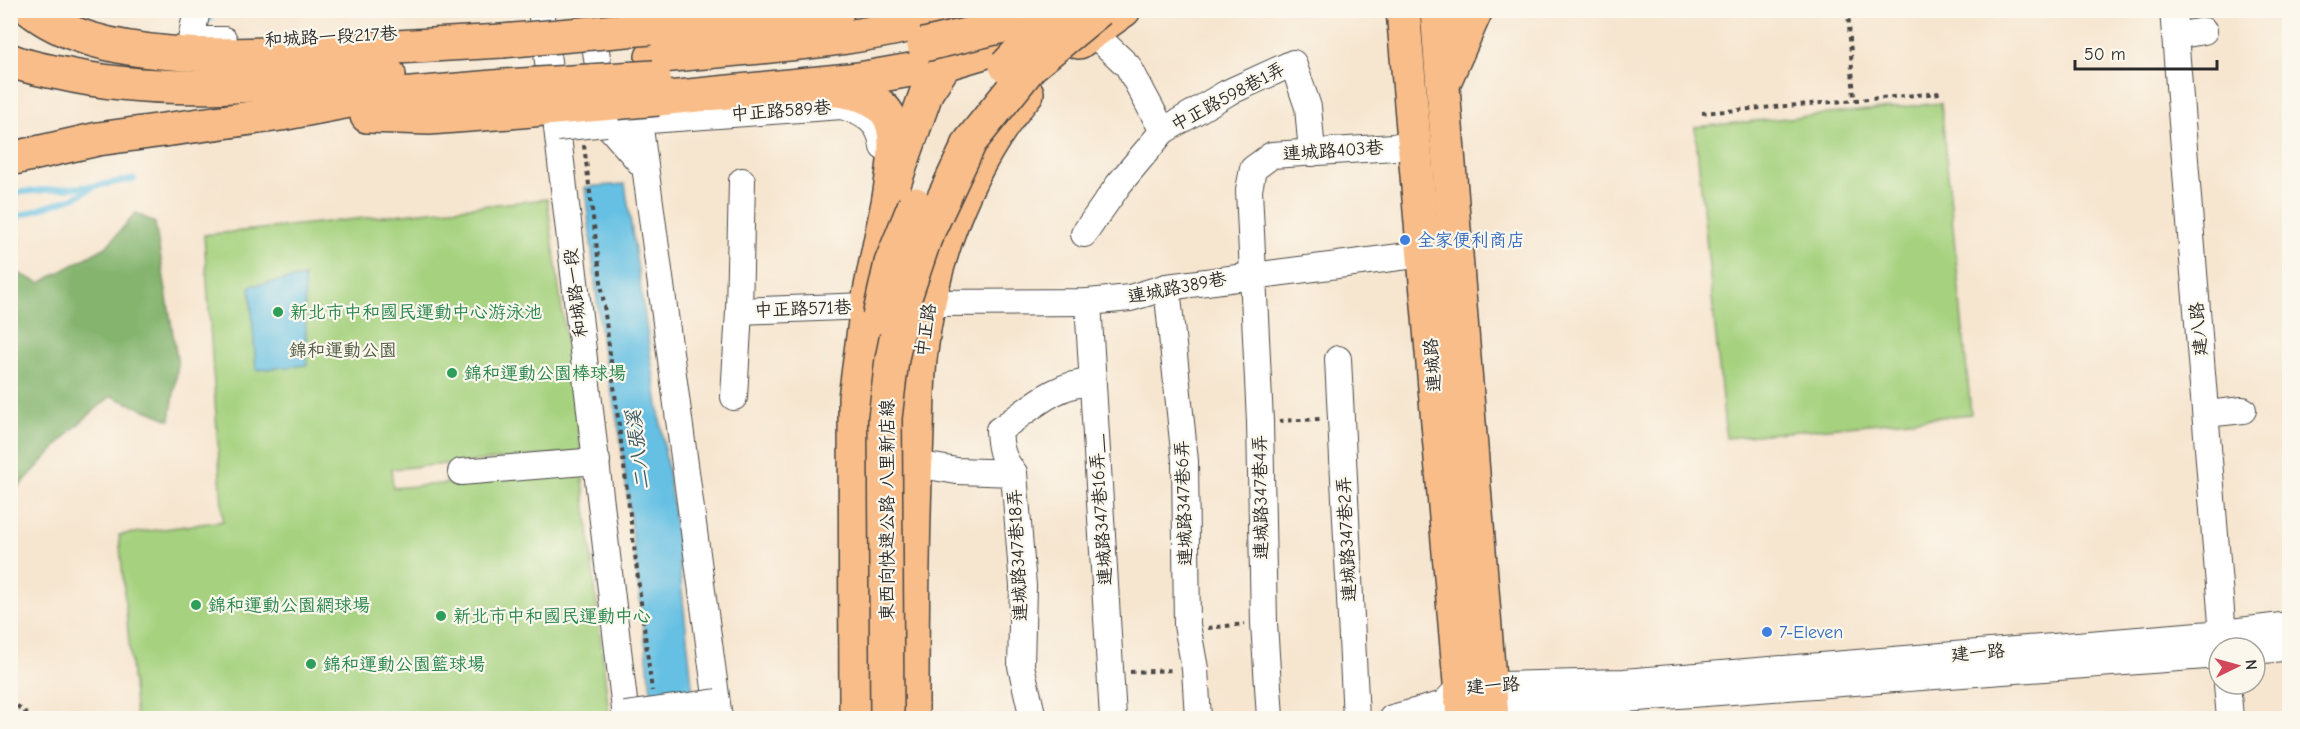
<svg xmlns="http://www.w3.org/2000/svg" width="2300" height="729" viewBox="0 0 2300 729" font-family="'Comic Neue','LXGW WenKai TC',sans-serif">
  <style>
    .green { fill: #a6d27f; stroke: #687e55; stroke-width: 1.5 }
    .forest { fill: #84b46e; stroke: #58704c; stroke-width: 1.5 }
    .water { fill: #65c0e3; stroke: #487687; stroke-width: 1.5 }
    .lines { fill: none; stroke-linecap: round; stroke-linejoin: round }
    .stream { stroke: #65c0e3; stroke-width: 6 }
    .minor-casing { stroke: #494744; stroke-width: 28 }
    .major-casing { stroke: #494744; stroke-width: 36 }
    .highway-casing { stroke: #494744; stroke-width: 36 }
    .path { stroke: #494744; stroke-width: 4; stroke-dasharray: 4.5 4.5; stroke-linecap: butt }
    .minor { stroke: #fff; stroke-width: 26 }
    .major { stroke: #f8bd89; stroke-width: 33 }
    .highway { stroke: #f8bd89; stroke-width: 33 }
    .minor-bridge-casing { stroke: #494744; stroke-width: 28; stroke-linecap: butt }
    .highway-bridge-casing { stroke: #494744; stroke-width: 36; stroke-linecap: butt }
    .minor-bridge { stroke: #fff; stroke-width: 26 }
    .highway-bridge { stroke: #f8bd89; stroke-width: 33 }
    .shop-dot { fill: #3f7fe0; stroke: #fbf7ec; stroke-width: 2 }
    .leisure-dot { fill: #2e9e5b; stroke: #fbf7ec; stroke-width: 2 }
    .labels { text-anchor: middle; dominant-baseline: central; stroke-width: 4.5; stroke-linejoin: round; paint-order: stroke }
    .street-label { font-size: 18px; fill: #2b2b2b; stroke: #fbf7ec }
    .shop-label { font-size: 18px; fill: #366cbe; stroke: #fbf7ec; text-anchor: start }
    .leisure-label { font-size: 18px; fill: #27864d; stroke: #fbf7ec; text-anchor: start }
    .park-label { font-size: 18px; fill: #505d44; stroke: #fbf7ec }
    .water-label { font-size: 20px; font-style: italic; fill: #3c5862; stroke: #fbf7ec }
  </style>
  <rect width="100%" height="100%" fill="#fbf7ec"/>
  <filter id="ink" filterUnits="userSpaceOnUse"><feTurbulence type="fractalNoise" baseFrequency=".0167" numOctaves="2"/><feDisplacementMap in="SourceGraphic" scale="12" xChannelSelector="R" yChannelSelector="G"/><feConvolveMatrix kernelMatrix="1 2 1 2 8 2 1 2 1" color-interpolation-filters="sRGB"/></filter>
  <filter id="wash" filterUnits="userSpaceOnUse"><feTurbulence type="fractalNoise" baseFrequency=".008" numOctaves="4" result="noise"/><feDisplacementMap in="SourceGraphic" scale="24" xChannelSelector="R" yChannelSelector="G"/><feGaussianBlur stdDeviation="1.35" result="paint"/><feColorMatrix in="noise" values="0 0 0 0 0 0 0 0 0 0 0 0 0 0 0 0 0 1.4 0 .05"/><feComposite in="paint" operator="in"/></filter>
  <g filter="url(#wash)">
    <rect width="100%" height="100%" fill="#f6e5cf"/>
    <g class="green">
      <polygon points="1941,103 1971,414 1726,438 1695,127"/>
      <polygon points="547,199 581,452 391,469 393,488 582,472 609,714 573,718 136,718 119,535 223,521 204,235"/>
    </g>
    <polygon class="forest" points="136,213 155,223 178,365 170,420 111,396 73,429 11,495 11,270 40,283 106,247"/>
    <g class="water">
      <polygon points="625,184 673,506 693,694 652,699 620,434 602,346 585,187"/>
      <polygon points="304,277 307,365 256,370 250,286"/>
    </g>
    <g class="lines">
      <g class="stream">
        <polyline points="210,19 214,10"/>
        <polyline points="10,193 93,186"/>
        <polyline points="10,219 76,197 95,186 134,179"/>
      </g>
    </g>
  </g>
  <g filter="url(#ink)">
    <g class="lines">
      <defs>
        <g id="minor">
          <polyline points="197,10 191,40 224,40"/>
          <polyline points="541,10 557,128 626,718"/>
          <polyline points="2173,10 2224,648"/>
          <polyline points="592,22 606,123 645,168"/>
          <polyline points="1092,32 1128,66 1163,131"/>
          <polyline points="2175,36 2204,31"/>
          <polyline points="639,121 719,718"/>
          <path d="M622,122l220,-16c22,7 39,16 41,41"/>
          <polyline points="1084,234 1119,184 1163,131 1227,93 1293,63 1308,107 1312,153"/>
          <polyline points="1167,287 1185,461 1187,625 1195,669 1198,718"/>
          <polyline points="1088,302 1113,718"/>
          <polyline points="929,303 1088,302 1130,298 1167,287 1423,254"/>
          <polyline points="739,311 867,306"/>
          <polyline points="1338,359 1356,718"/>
          <polyline points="734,397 739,311 742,181"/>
          <polyline points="2206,414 2243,410"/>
          <polyline points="916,464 957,471 1014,473"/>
          <polyline points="461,472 597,461"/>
          <polyline points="2255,651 2290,647"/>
          <polyline points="2219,655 1463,711 1444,704 1460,686 1624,682 2223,633 2290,625"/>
          <polyline points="2227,684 2230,718"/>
          <path d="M1033,718l-12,-52 2,-80 -9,-113c-12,-14 -14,-25 -15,-43 32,-21 54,-46 93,-48"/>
          <polyline points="1270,718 1264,623 1260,422 1249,190 1253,169 1272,155 1394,147 1415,142"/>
          <polyline points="1392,718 1444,704"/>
        </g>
        <g id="major">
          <polyline points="1403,10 1463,718"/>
          <polyline points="1437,10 1492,718"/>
          <polyline points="1079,42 1124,10"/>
          <polyline points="947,63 1047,33"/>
          <polyline points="1445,80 1476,10"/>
          <polyline points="856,718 855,398 867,306 889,198 927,91 945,64 995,10"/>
          <path d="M912,718c0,-88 0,-175 4,-263 2,-32 1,-64 4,-96 10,-95 44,-192 107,-266"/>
        </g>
        <g id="highway">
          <path d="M31,10c74,58 222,45 312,40 53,-3 106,-6 159,-9"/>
          <polyline points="650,28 838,10"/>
          <path d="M652,57c105,-11 213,-14 314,-47"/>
          <path d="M10,60c16,7 33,10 49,13 108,25 221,10 330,2"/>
          <path d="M828,89c80,6 70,48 61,109"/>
          <polyline points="658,99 859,79 945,64"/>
          <polyline points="367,116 429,118 509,112"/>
          <polyline points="10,159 98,139 281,114 365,98 505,86"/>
        </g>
      </defs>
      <use href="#minor" class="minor-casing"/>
      <use href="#major" class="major-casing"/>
      <use href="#highway" class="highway-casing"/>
      <g class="path">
        <polyline points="1848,10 1854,98"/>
        <polyline points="1702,113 1941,93"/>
        <polyline points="584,145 652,691"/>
        <polyline points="1279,421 1320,419"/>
        <polyline points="1208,628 1245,624"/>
        <polyline points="1130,672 1174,670"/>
        <polyline points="10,700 32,718"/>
      </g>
      <use href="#minor" class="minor"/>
      <use href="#major" class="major"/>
      <use href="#highway" class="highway"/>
      <defs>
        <g id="minor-bridge">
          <polyline points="557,128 606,123"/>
          <polyline points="625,715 717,702"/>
        </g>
        <g id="highway-bridge">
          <polyline points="502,41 650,28"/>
          <polyline points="924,45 1037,18 1053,11"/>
          <polyline points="1006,66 1058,10"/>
          <polyline points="505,86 654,77"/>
          <polyline points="509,112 658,99"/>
          <polyline points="879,317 891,263 915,204"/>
          <polyline points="887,717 885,418 892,359 904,300 925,238 970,142 1031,66 1099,10"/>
        </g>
      </defs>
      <use href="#minor-bridge" class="minor-bridge-casing"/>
      <use href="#highway-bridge" class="highway-bridge-casing"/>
      <use href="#minor-bridge" class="minor-bridge"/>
      <use href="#highway-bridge" class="highway-bridge"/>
    </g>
  </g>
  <g class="shop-dot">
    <circle cx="1405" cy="240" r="6"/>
    <circle cx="1767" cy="632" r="6"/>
  </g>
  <g class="leisure-dot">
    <circle cx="278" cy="312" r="6"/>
    <circle cx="452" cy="373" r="6"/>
    <circle cx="196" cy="605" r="6"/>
    <circle cx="441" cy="616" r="6"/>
    <circle cx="311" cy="664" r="6"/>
  </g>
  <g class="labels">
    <g class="street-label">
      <text transform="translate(331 37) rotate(-3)">和城路一段217巷</text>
      <text transform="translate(1228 97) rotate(-28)">中正路598巷1弄</text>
      <text transform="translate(781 111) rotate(-4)">中正路589巷</text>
      <text transform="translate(1333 151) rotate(-4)">連城路403巷</text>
      <text transform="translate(1177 288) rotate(-11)">連城路389巷</text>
      <text transform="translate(576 293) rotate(-97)">和城路一段</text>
      <text transform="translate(803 309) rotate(-2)">中正路571巷</text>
      <text transform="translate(2199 329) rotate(-95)">建八路</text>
      <text transform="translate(926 330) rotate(-81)">中正路</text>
      <text transform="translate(1433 365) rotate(-95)">連城路</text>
      <text transform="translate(1261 497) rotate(-91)">連城路347巷4弄</text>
      <text transform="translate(1184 503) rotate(-92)">連城路347巷6弄</text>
      <text transform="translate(887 510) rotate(-90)">東西向快速公路 八里新店線</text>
      <text transform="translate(1101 510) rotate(-94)">連城路347巷16弄＿</text>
      <text transform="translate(1347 539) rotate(-93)">連城路347巷2弄</text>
      <text transform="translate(1018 555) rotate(-93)">連城路347巷18弄</text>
      <text transform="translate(1978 653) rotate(-5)">建一路</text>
      <text transform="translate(1493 686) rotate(-4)">建一路</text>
    </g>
    <g class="shop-label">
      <text x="1417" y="240">全家便利商店</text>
      <text x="1779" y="632">7-Eleven</text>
    </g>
    <g class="leisure-label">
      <text x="290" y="312">新北市中和國民運動中心游泳池</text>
      <text x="464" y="373">錦和運動公園棒球場</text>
      <text x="208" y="605">錦和運動公園網球場</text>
      <text x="453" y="616">新北市中和國民運動中心</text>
      <text x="323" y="664">錦和運動公園籃球場</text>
    </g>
    <g class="park-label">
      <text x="343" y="350">錦和運動公園</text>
    </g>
    <g class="water-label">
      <text transform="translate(638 450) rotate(-97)">二八張溪</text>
    </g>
  </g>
  <rect width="2300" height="729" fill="none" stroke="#fbf7ec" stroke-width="36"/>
  <g transform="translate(2237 666) rotate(85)"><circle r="28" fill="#fbf7ec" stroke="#a8a59f" stroke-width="1.5"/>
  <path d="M0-4.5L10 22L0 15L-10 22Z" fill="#d1495b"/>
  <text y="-9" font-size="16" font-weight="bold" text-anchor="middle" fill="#2b2b2b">N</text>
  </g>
  <path d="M2075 60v9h142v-9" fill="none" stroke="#2b2b2b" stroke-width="3"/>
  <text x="2084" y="60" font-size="18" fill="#2b2b2b" stroke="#fbf7ec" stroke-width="4.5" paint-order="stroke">50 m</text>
</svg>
